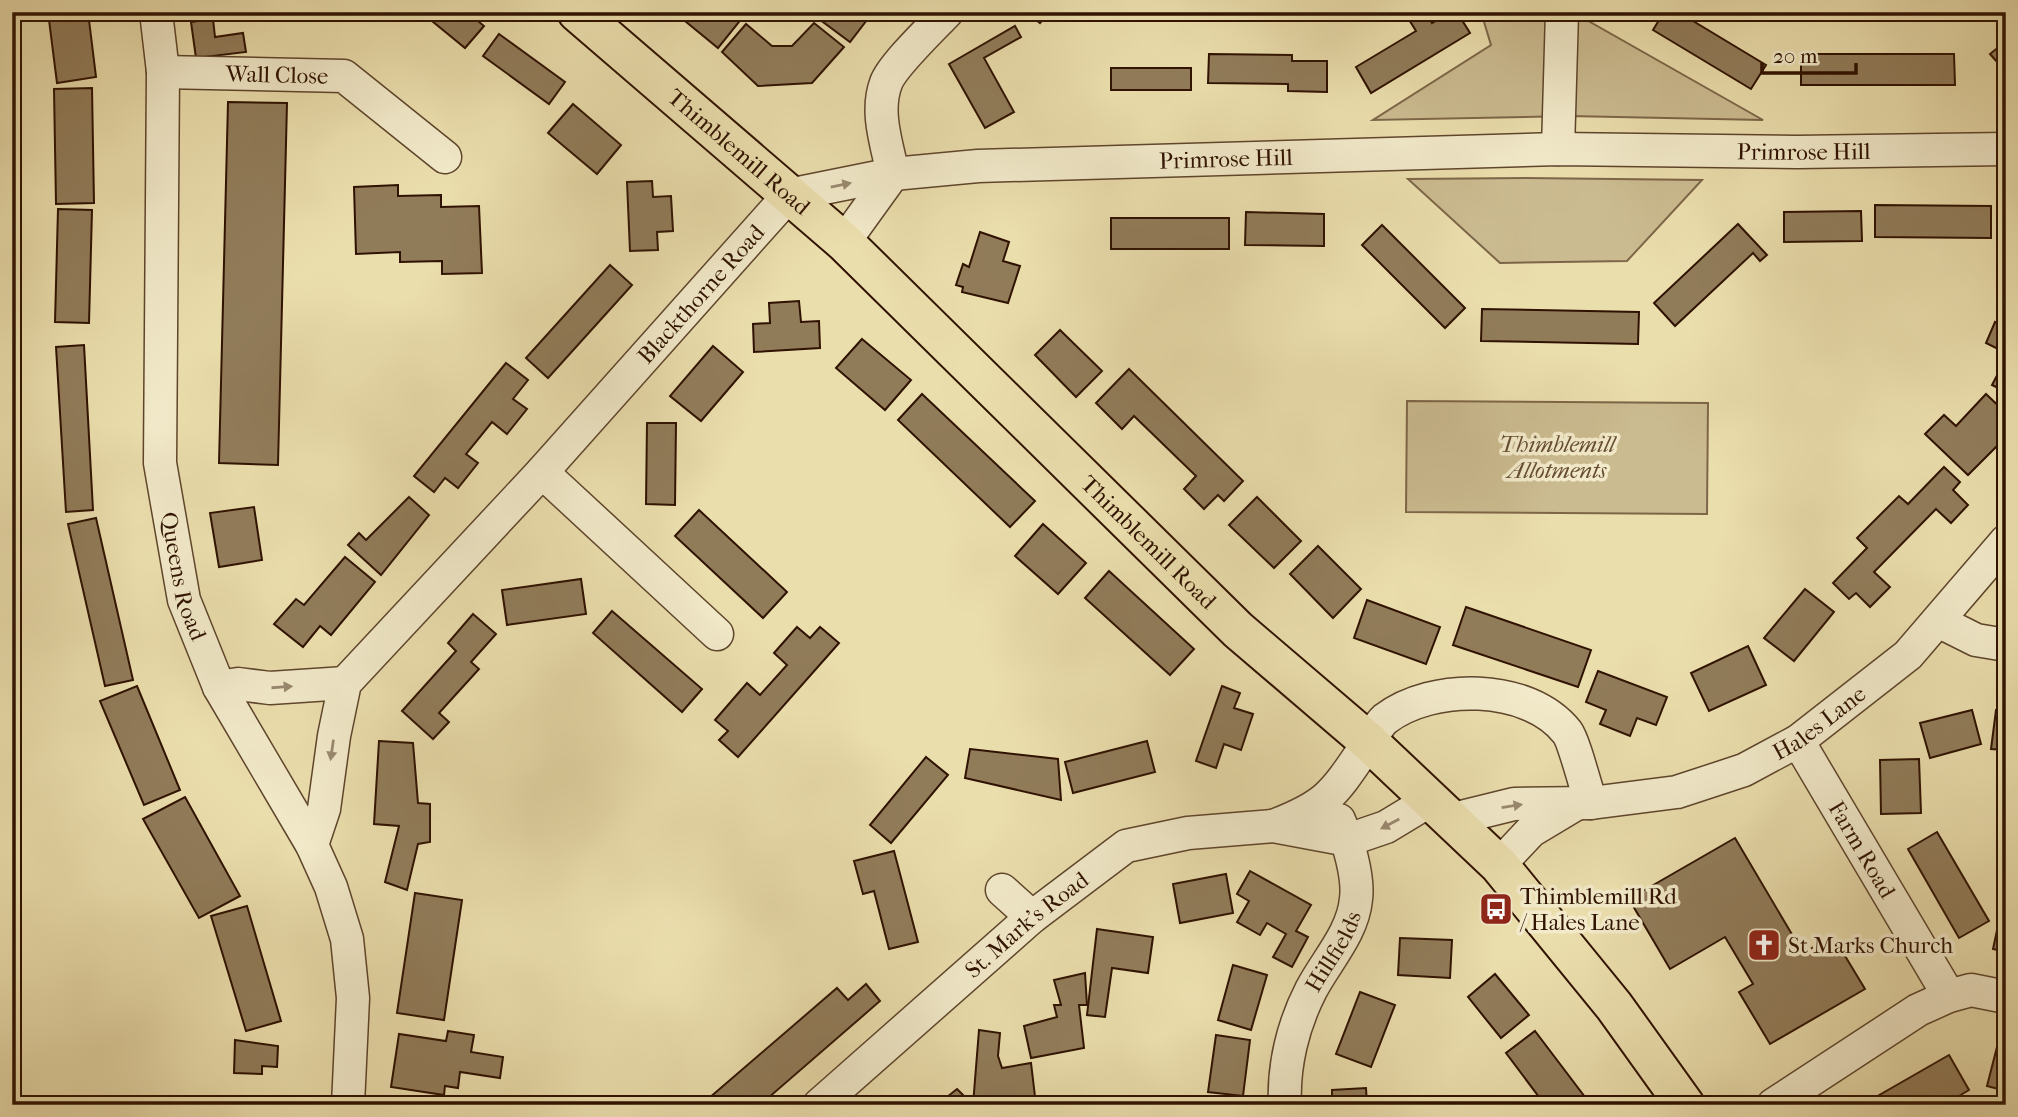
<svg xmlns="http://www.w3.org/2000/svg" width="2018" height="1117" viewBox="0 0 2018 1117" font-family="'IM FELL French Canon',serif">
  <style>
    .green { fill: #cbbb90; stroke: #7d6648; stroke-width: 2 }
    .building { fill: #917c5a; stroke: #2f1201; stroke-width: 2 }
    .lines { fill: none; stroke-linecap: round; stroke-linejoin: round }
    .minor-casing { stroke: #5e452c; stroke-width: 35 }
    .major-casing { stroke: #2f1201; stroke-width: 42 }
    .minor { stroke: #f2eaca; stroke-width: 32 }
    .major { stroke: #ebdead; stroke-width: 38 }
    .oneway { fill: #9a8970 }
    .labels { text-anchor: middle; dominant-baseline: central; stroke-width: 7; stroke-linejoin: round; paint-order: stroke }
    .street-label { font-size: 23px; fill: #2f1201; stroke: #f2eaca }
    .park-label { font-size: 23px; font-style: italic; fill: #664d33; stroke: #f2eaca }
    .poi-label { font-size: 23px; fill: #2f1201; stroke: #f2eaca; text-anchor: start }
  </style>
  <rect width="100%" height="100%" fill="#ebdead"/>
  <filter id="stains"><feTurbulence type="fractalNoise" baseFrequency=".00286" numOctaves="4"/><feColorMatrix values="0 0 0 0 .2 0 0 0 0 .09 0 0 0 0 .02 0 0 0 .5 -.17"/></filter>
  <radialGradient id="worn" r=".72"><stop offset=".6" stop-color="#630" stop-opacity="0"/><stop offset="1" stop-color="#630" stop-opacity=".3"/></radialGradient>
  <g class="green">
    <polygon points="1481,12 1550,12 1551,17 1583,18 1763,120 1569,116 1373,120 1491,45"/>
    <polygon points="1526,178 1702,180 1627,261 1500,263 1408,179"/>
    <polygon points="1407,401 1708,403 1707,514 1406,512"/>
  </g>
  <g class="building">
    <polygon points="48,12 88,12 96,77 57,83"/>
    <polygon points="421,12 467,12 484,26 465,48"/>
    <polygon points="674,12 727,12 739,22 718,48"/>
    <polygon points="824,12 873,12 850,42 819,19"/>
    <polygon points="1026,12 1049,12 1040,23"/>
    <polygon points="1417,12 1426,12 1432,23 1450,12 1457,12 1470,33 1371,93 1356,67 1416,31 1408,18"/>
    <polygon points="1664,12 1678,12 1766,65 1751,89 1653,30"/>
    <polygon points="213,19 215,37 243,33 246,52 196,58 191,22"/>
    <polygon points="814,23 844,47 812,83 758,86 722,52 746,24 772,46 792,46"/>
    <polygon points="1015,26 1021,37 984,58 1014,112 985,128 949,64"/>
    <polygon points="499,34 565,82 549,104 483,56"/>
    <polygon points="2006,41 2006,72 1990,54"/>
    <polygon points="1209,54 1292,55 1292,61 1327,61 1327,92 1288,91 1288,84 1208,83"/>
    <polygon points="1801,54 1954,54 1955,85 1801,85"/>
    <rect x="1111" y="68" width="80" height="22"/>
    <polygon points="92,88 94,203 56,204 54,89"/>
    <polygon points="228,102 287,103 278,465 219,463"/>
    <polygon points="573,104 621,145 597,174 548,133"/>
    <polygon points="652,181 653,197 671,196 673,231 657,232 658,250 630,251 627,182"/>
    <polygon points="398,185 398,196 441,195 441,207 479,206 482,273 442,274 442,261 400,262 400,252 356,254 354,187"/>
    <polygon points="1875,205 1991,206 1991,238 1875,237"/>
    <polygon points="58,209 92,210 89,323 55,322"/>
    <polygon points="1861,211 1862,241 1784,242 1784,212"/>
    <polygon points="1246,212 1324,214 1324,246 1245,245"/>
    <rect x="1111" y="218" width="118" height="31"/>
    <polygon points="1738,224 1767,255 1760,261 1753,253 1675,326 1654,303"/>
    <polygon points="1382,225 1465,308 1445,328 1362,245"/>
    <polygon points="980,232 1009,242 1003,261 1020,266 1008,303 962,292 963,287 956,285 963,264 969,267"/>
    <polygon points="610,265 632,285 548,378 526,358"/>
    <polygon points="799,301 801,322 819,321 820,348 754,352 753,324 770,323 769,303"/>
    <polygon points="1482,309 1639,312 1638,344 1481,341"/>
    <polygon points="1995,322 2006,328 2006,353 1986,343"/>
    <polygon points="1060,330 1102,371 1076,397 1035,355"/>
    <polygon points="862,339 911,380 885,410 836,368"/>
    <polygon points="84,345 93,510 66,512 56,347"/>
    <polygon points="713,346 743,372 701,421 670,396"/>
    <polygon points="2006,358 2006,392 1992,385"/>
    <polygon points="506,363 528,380 513,399 527,409 507,434 492,422 466,454 478,463 458,488 445,478 434,492 414,476"/>
    <polygon points="1129,369 1243,481 1224,501 1218,495 1204,509 1184,489 1196,476 1134,416 1122,429 1096,403"/>
    <polygon points="922,394 1035,501 1010,527 898,420"/>
    <polygon points="1986,394 2006,413 2006,437 1968,475 1925,434 1944,415 1956,426"/>
    <polygon points="647,423 676,423 675,505 646,504"/>
    <polygon points="1944,467 1960,482 1953,490 1968,505 1951,523 1936,509 1874,572 1890,587 1870,607 1856,593 1849,599 1833,583 1867,548 1857,538 1899,496 1908,504"/>
    <polygon points="409,497 429,515 381,575 348,545 359,533 366,540"/>
    <polygon points="1257,497 1301,541 1274,568 1229,525"/>
    <polygon points="254,507 262,560 219,567 210,513"/>
    <polygon points="699,510 787,592 763,618 675,536"/>
    <polygon points="96,518 133,680 105,686 68,524"/>
    <polygon points="1043,524 1086,563 1058,594 1015,556"/>
    <polygon points="1318,546 1361,589 1333,618 1290,574"/>
    <polygon points="345,557 375,582 331,635 320,626 303,647 274,624 296,599 304,605"/>
    <polygon points="1109,571 1194,649 1170,675 1085,598"/>
    <polygon points="581,579 586,614 507,625 502,590"/>
    <polygon points="1805,589 1834,612 1794,661 1764,638"/>
    <polygon points="1367,600 1440,627 1426,664 1354,638"/>
    <polygon points="1466,607 1591,650 1578,687 1453,645"/>
    <polygon points="612,611 702,689 682,712 593,633"/>
    <polygon points="473,614 496,634 471,662 479,669 439,713 449,722 433,739 402,711 456,651 448,643"/>
    <polygon points="797,627 810,638 820,627 839,643 738,757 719,740 728,731 715,720 747,683 760,695 787,665 774,653"/>
    <polygon points="1748,646 1766,685 1709,711 1691,673"/>
    <polygon points="1598,671 1667,697 1656,725 1637,718 1630,736 1600,724 1606,710 1586,702"/>
    <polygon points="137,686 180,790 144,805 100,701"/>
    <polygon points="1222,686 1240,693 1234,708 1253,714 1241,750 1224,744 1216,768 1196,761"/>
    <polygon points="1972,710 1981,744 1930,758 1920,723"/>
    <polygon points="1996,710 2006,711 2006,750 1991,749"/>
    <polygon points="379,741 413,743 418,803 430,804 430,842 418,844 407,890 385,882 399,826 374,824"/>
    <polygon points="1147,741 1155,772 1073,793 1065,762"/>
    <polygon points="970,749 1058,759 1061,800 965,778"/>
    <polygon points="926,757 948,775 891,843 870,825"/>
    <polygon points="1919,759 1921,813 1881,814 1880,760"/>
    <polygon points="185,797 240,896 199,918 143,819"/>
    <polygon points="1937,832 1989,921 1959,938 1908,849"/>
    <polygon points="1735,838 1803,953 1833,936 1865,989 1770,1044 1739,992 1753,984 1725,937 1670,969 1629,899"/>
    <polygon points="894,851 918,942 889,949 874,891 863,894 854,861"/>
    <polygon points="1250,871 1311,905 1296,931 1308,937 1292,967 1273,957 1286,934 1267,923 1260,935 1237,922 1249,901 1237,894"/>
    <polygon points="1226,874 1233,913 1180,923 1173,884"/>
    <polygon points="415,893 462,900 444,1020 397,1013"/>
    <polygon points="247,906 281,1021 246,1031 211,916"/>
    <polygon points="2000,916 2006,918 2006,952 1993,949"/>
    <polygon points="1097,929 1153,937 1148,973 1112,968 1105,1017 1087,1015"/>
    <polygon points="1400,938 1452,940 1450,978 1398,975"/>
    <polygon points="1233,965 1267,975 1251,1030 1218,1020"/>
    <polygon points="1085,973 1087,1005 1079,1005 1084,1048 1031,1058 1024,1026 1057,1017 1054,1005 1061,1005 1054,980"/>
    <polygon points="1495,974 1529,1015 1501,1038 1468,997"/>
    <polygon points="866,984 880,1001 760,1105 701,1105 837,988 848,1000"/>
    <polygon points="1360,992 1395,1005 1371,1067 1336,1054"/>
    <polygon points="979,1030 1000,1033 998,1056 1002,1068 1031,1063 1036,1105 973,1105"/>
    <polygon points="448,1031 474,1035 471,1052 503,1057 500,1078 460,1072 458,1088 445,1086 444,1095 391,1087 399,1034 446,1041"/>
    <polygon points="1535,1031 1591,1105 1545,1105 1506,1053"/>
    <polygon points="1216,1035 1250,1040 1243,1096 1208,1092"/>
    <polygon points="235,1040 278,1046 277,1067 262,1066 262,1074 234,1073"/>
    <polygon points="1997,1047 2006,1049 2006,1091 1987,1086"/>
    <polygon points="1949,1055 1969,1090 1944,1105 1862,1105"/>
    <polygon points="1366,1088 1367,1105 1332,1105 1332,1090"/>
    <polygon points="957,1089 973,1105 937,1105"/>
    <polygon points="238,1097 274,1100 273,1105 238,1105"/>
  </g>
  <g class="lines">
    <defs>
      <g id="minor">
        <path id="s1" d="M156,12l7,60 -3,391 24,137 35,87 93,158 19,42 16,52 6,59 -5,107"/>
        <path id="s2" d="M163,72l181,4 101,81"/>
        <polyline points="1558,149 1562,12"/>
        <path d="M844,242l49,-68c-6,-29 -18,-62 -7,-91 6,-17 47,-56 61,-71"/>
        <polyline points="542,472 717,634"/>
        <polyline points="1938,621 1976,640 2006,645"/>
        <polyline points="219,687 238,684 270,688 345,683"/>
        <path id="s3" d="M1798,741l151,255"/>
        <path id="s4" d="M1449,820l65,-16 77,-1 86,-11 67,-22 54,-29 110,-86 98,-114"/>
        <path d="M1273,826c53,-20 60,-31 91,-77 7,-9 13,-23 21,-30 47,-36 143,-36 182,13 7,9 19,57 24,71"/>
        <path id="s5" d="M312,845l12,-36 10,-73 11,-53 197,-211 247,-277 104,-21 85,-8 580,-17 239,3 209,-3"/>
        <polyline points="1499,865 1531,831 1576,804"/>
        <polyline points="1002,890 1032,917"/>
        <path id="s6" d="M819,1105l213,-188 94,-71 62,-13 85,-7 75,14 38,-13 43,-26"/>
        <path id="s7" d="M1285,1105c-2,-39 8,-80 26,-115 15,-29 42,-57 45,-91 3,-22 -8,-59 -17,-79"/>
        <polyline points="1773,1105 1918,1010 1949,996 1971,990 2006,997"/>
      </g>
      <g id="major">
        <path id="s8" d="M577,12l267,230 394,388 131,112 130,123 115,141 71,99"/>
      </g>
    </defs>
    <use href="#minor" class="minor-casing"/>
    <use href="#major" class="major-casing"/>
    <use href="#minor" class="minor"/>
    <use href="#major" class="major"/>
  </g>
  <defs><path id="oneway-solid" d="M-6-.8H1V-3.2L6.5 0L1 3.2V.8H-6Z" transform="scale(1.75)"/></defs>
  <g class="oneway">
    <use href="#oneway-solid" transform="translate(841 185) rotate(-12)"/>
    <use href="#oneway-solid" transform="translate(282 687) rotate(-4)"/>
    <use href="#oneway-solid" transform="translate(332 750) rotate(98)"/>
    <use href="#oneway-solid" transform="translate(1512 806) rotate(-9)"/>
    <use href="#oneway-solid" transform="translate(1390 824) rotate(152)"/>
  </g>
  <defs>
    <symbol id="bus-square" viewBox="-11 -11 22 22"><rect x="-9" y="-9" width="18" height="18" rx="4" fill="#8f2418" stroke="#f2eaca"/><path d="M-5-6H5V4H4V6H2V4H-2V6H-4V4H-5ZM-3.5-4V0h7V-4ZM-3.5 1.2v1.5H-2V1.2ZM2 1.2v1.5H3.5V1.2Z" fill="#fff"/></symbol>
    <symbol id="church-square" viewBox="-11 -11 22 22"><rect x="-9" y="-9" width="18" height="18" rx="4" fill="#8f2418" stroke="#f2eaca"/><path d="M-1.2-6h2.4v3.5h3.3v2.4h-3.3V6h-2.4V-.1h-3.3v-2.4h3.3Z" fill="#fff"/></symbol>
  </defs>
  <g fill-rule="evenodd">
    <use href="#bus-square" x="1477" y="890" width="38" height="38"/>
    <use href="#church-square" x="1745" y="926" width="38" height="38"/>
  </g>
  <g class="labels">
    <g class="street-label">
      <text stroke="none"><textPath href="#s2" startOffset="114">Wall Close</textPath></text>
      <text stroke="none"><textPath href="#s5" startOffset="1843">Primrose Hill</textPath></text>
      <text stroke="none"><textPath href="#s8" startOffset="214">Thimblemill Road</textPath></text>
      <text stroke="none"><textPath href="#s5" startOffset="1265">Primrose Hill</textPath></text>
      <text stroke="none"><textPath href="#s5" startOffset="693">Blackthorne Road</textPath></text>
      <text stroke="none"><textPath href="#s8" startOffset="780">Thimblemill Road</textPath></text>
      <text stroke="none"><textPath href="#s1" startOffset="567">Queens Road</textPath></text>
      <text stroke="none"><textPath href="#s4" startOffset="390">Hales Lane</textPath></text>
      <text stroke="none"><textPath href="#s3" startOffset="126">Farm Road</textPath></text>
      <text stroke="none"><textPath href="#s6" startOffset="275">St. Mark's Road</textPath></text>
      <text stroke="none"><textPath href="#s7" startOffset="164">Hillfields</textPath></text>
    </g>
    <g class="park-label">
      <text x="1557" y="444">Thimblemill<tspan x="1557" dy="26">Allotments</tspan></text>
    </g>
    <g class="poi-label">
      <text x="1520" y="896">Thimblemill Rd<tspan x="1520" dy="26">/ Hales Lane</tspan></text>
      <text x="1788" y="945">St Marks Church</text>
    </g>
  </g>
  <rect width="2018" height="1117" fill="none" stroke="#ebdead" stroke-width="42"/>
  <rect x="14" y="14" width="1990" height="1089" fill="none" stroke="#2f1201" stroke-width="3.5"/>
  <rect x="21" y="21" width="1976" height="1075" fill="none" stroke="#2f1201" stroke-width="2"/>
  <path d="M1762 63v10h94v-10" fill="none" stroke="#2f1201" stroke-width="3.5"/>
  <text x="1773" y="63" font-size="21" fill="#2f1201" stroke="#f2eaca" stroke-width="5" paint-order="stroke">20 m</text>
  <rect width="100%" height="100%" filter="url(#stains)"/>
  <rect width="100%" height="100%" fill="url(#worn)"/>
</svg>
